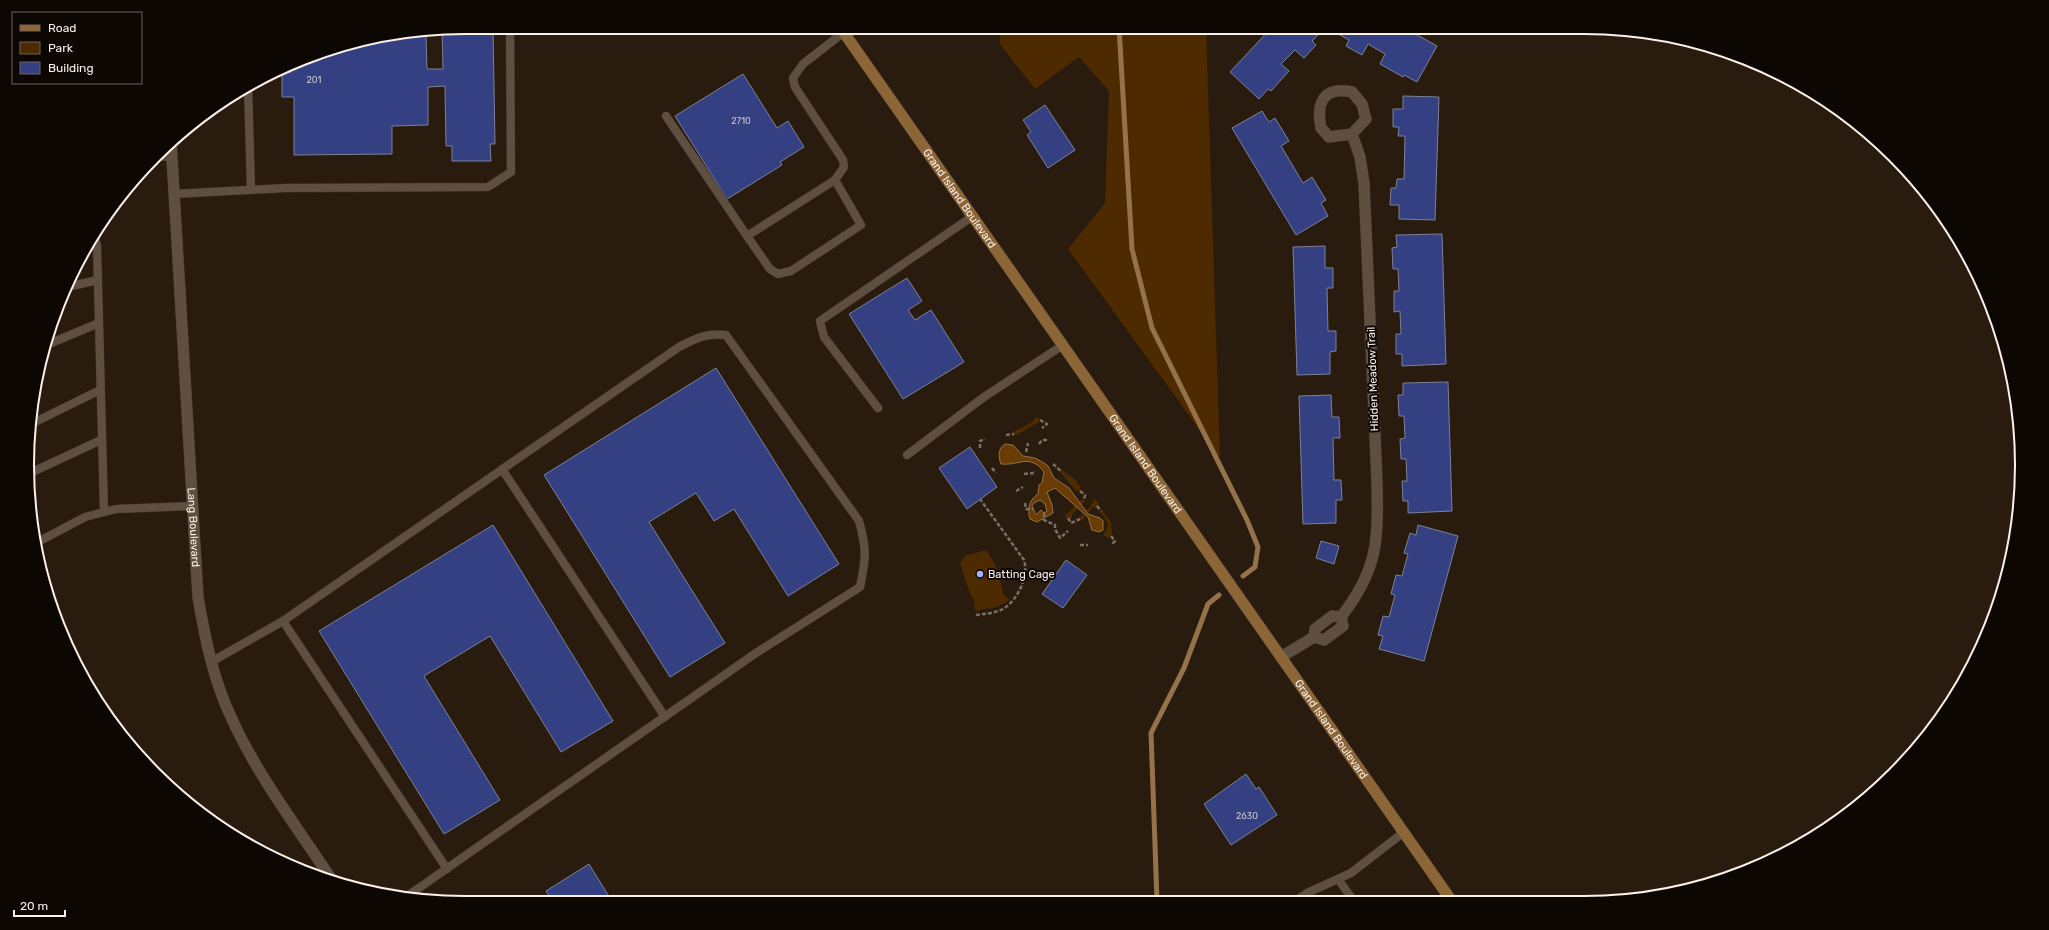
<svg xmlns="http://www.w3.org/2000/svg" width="2049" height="930" viewBox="0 0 2049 930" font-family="Rubik,sans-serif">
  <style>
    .green { fill: #4e2a00 }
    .water { fill: #693c05; stroke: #957249; fill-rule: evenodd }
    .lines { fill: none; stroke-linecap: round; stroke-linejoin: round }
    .stream { stroke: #957249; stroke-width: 5 }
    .building { fill: #344081; stroke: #7c8297 }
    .service-casing { stroke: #40352e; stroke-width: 9 }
    .minor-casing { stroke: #40352e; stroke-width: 12 }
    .secondary-casing { stroke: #40352e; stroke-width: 12 }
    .path { stroke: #7b6f63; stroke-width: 2.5; stroke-dasharray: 4 2; stroke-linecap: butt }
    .service { stroke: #5f4f40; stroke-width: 8 }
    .minor { stroke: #5f4f40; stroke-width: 11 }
    .secondary { stroke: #8d6638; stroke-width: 11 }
    .poi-dot { fill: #a0b3fd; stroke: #0d0703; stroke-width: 1.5 }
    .labels { text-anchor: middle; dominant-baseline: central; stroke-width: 4; stroke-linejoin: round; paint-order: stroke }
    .number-label { font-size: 9px; fill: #c9c5ce }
    .street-label { font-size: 11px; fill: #fbf1e8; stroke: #0d0703 }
    .poi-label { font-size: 11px; fill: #fbf1e8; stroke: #0d0703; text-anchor: start }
    .rim { fill: none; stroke: #fbf1e8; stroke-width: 2 }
  </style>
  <rect width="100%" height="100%" fill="#291b0e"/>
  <g class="green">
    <polygon points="999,27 1206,27 1220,458 1068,249 1105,203 1109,91 1079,57 1035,89 1000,44"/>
    <polygon points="1036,417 1039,418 1039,422 1015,436 1013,432 1032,422"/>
    <path d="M1062,470c7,6 20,11 18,21h-4l-16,-19z"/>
    <polygon points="1082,499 1085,501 1072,514 1072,518 1064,517"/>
    <polygon points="1095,499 1099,504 1096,508 1093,507 1082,521 1079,518 1088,509"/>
    <path d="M1102,510l9,12 1,12 -4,4 -5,-3c8,-10 5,-13 -3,-23z"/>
    <path d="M986,550c9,11 15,30 17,44l7,6 -13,7 -22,4 -1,-11 -4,-6 -10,-31 5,-7z"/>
  </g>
  <path class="water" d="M1005,444l8,1 10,11 12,2 9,5 4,3 6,12 15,10 19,26 12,4 3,3v9l-4,2 -7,-2 -4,-13 -33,-29 -8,4 5,13 1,8 -16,9 -7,-3c-3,-10 -1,-19 8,-25l1,-9 3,-2 2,-11c-14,-19 -25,-6 -43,-8 -3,-7 -3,-16 4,-20zM1040,500l5,4 2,7 -3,2 -3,-3 -5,5 -4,-9 2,-3z"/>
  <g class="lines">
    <g class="stream">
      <polyline points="1119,27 1132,249 1152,328 1247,520 1258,547 1255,567 1243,576"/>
      <polyline points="1157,901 1151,733 1184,668 1208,604 1219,595"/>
    </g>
  </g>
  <g class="building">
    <polygon points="465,27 493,27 495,144 490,144 491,161 452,161 452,146 446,146 445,86 428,87 428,125 392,126 392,154 294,155 294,97 282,97 282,72 291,72 290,66 324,50 388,35 426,35 427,69 443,69 442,29"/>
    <polygon points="1272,27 1317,27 1322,31 1312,41 1316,45 1304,58 1295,50 1281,64 1289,71 1271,91 1268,89 1259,99 1230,72"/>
    <polygon points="1342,27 1403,27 1437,46 1417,82 1404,75 1403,77 1380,64 1385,54 1368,44 1362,55 1346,46 1349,40 1338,34"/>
    <polygon points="743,74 777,128 788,121 804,147 780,162 782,165 727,199 675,116"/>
    <polygon points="1403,96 1439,97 1435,220 1399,219 1399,205 1390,205 1391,188 1396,188 1397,179 1404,179 1405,136 1398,136 1399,127 1393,127 1393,109 1403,109"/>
    <polygon points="1045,105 1075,150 1048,168 1027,135 1031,132 1023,120"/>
    <polygon points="1262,111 1269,122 1275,118 1289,141 1281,146 1303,183 1312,177 1326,200 1321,203 1328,216 1296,235 1232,128"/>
    <polygon points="1442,234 1446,364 1402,366 1402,354 1396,354 1396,334 1401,334 1400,311 1394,312 1394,291 1399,291 1398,269 1393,269 1392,248 1397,247 1396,235"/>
    <polygon points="1325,246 1325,268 1333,268 1333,288 1327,288 1328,331 1336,331 1336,351 1330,352 1330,374 1297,375 1293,247"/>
    <polygon points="907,278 922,301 908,310 915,320 931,310 964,362 903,399 849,314"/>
    <polygon points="716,368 839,564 788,596 734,509 714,521 696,493 649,522 725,643 670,677 544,475"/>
    <polygon points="1448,382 1452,511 1408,513 1408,501 1403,501 1402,481 1407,481 1406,459 1401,459 1400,439 1405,438 1404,416 1399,416 1398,395 1403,395 1403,383"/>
    <polygon points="1331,395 1332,417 1339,417 1340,438 1333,438 1334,480 1341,480 1342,500 1336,500 1336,523 1303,524 1299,396"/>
    <polygon points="970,447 997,487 967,509 939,468"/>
    <polygon points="493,525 613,721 561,752 490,636 424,676 500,800 444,834 319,631"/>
    <polygon points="1418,525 1458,536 1424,661 1379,649 1383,636 1378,635 1383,616 1389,617 1395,595 1391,594 1396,575 1402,576 1408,554 1404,553 1410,533 1416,535"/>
    <polygon points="1321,541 1339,546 1334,564 1316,558"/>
    <polygon points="1066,560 1087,575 1063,608 1042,594"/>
    <polygon points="1246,774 1256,789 1259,787 1277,815 1231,845 1204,804"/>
    <polygon points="589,864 613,903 553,903 546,891"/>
  </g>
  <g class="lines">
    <defs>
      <g id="service">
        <polyline points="248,85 251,190"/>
        <polyline points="666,116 747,236 835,180 844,167 843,160 795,87 793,78 803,64 844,32"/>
        <polyline points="156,156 172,157"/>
        <polyline points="174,194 285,188 488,187 511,172 510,27"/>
        <polyline points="94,234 97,246 104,512"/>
        <polyline points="747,236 770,269 778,274 791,271 861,225 835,180"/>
        <polyline points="67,287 98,280"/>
        <polyline points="44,346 99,323"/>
        <polyline points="878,408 824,337 820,321 973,216"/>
        <polyline points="31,424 100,390"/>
        <polyline points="907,455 984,397 1063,345"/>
        <polyline points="502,469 665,717"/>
        <polyline points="28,474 101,440"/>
        <polyline points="36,543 85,517 116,509 192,506"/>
        <path d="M283,621l396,-274c18,-9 26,-14 47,-12l133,186c8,28 7,38 1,66l-104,66 -350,244"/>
        <polyline points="211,662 283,621 447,869"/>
        <polyline points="1338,879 1353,900"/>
        <polyline points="1297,900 1307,893 1351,873 1404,832"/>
      </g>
      <g id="minor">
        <path id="s1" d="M171,141l27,456c7,41 15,82 33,120 26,58 66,110 101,163"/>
        <path d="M1341,617c38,-49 37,-77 36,-135l-13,-299 -4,-26 -8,-23 -23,3 -8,-9c-5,-25 2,-42 31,-36l10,12 4,15 -14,15"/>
        <polyline points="1281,657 1314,637 1324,640 1343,626 1341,617 1332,616 1315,629 1314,637"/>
      </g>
      <g id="secondary">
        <path id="s2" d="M840,27l611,873"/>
      </g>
    </defs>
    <use href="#service" class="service-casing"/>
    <use href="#minor" class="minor-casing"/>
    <use href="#secondary" class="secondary-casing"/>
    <g class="path">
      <polyline points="1040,420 1047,424 1042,428"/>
      <polyline points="1006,435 1014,434"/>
      <polyline points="1039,444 1042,440 1047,440"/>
      <polyline points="980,448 980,441 985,439"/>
      <polyline points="1026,452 1028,443"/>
      <polyline points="1053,464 1061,471"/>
      <polyline points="992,468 996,473"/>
      <polyline points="1024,474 1034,473 1035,471"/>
      <polyline points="1016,491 1023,487"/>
      <polyline points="1080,491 1085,495 1084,500"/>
      <polyline points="1025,503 1026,509 1033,509"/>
      <polyline points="1097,506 1101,511"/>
      <polyline points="1044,513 1044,520 1055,525 1055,529 1060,538 1068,531"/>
      <polyline points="1068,518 1071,523 1080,519"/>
      <polyline points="1111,536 1115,541 1112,544"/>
      <polyline points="1080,545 1088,545"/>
      <path d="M976,615c9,-1 19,-2 27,-6 15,-9 26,-33 21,-49l-44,-61"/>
    </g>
    <use href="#service" class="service"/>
    <use href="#minor" class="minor"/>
    <use href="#secondary" class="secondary"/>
  </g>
  <circle class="poi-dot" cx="980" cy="574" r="4"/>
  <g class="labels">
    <g class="number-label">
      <text x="314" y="80">201</text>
      <text x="741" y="121">2710</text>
      <text x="1247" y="816">2630</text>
    </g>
    <g class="street-label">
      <text stroke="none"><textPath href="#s2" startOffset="209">Grand Island Boulevard</textPath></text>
      <text transform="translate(1373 379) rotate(-92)">Hidden Meadow Trail</text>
      <text stroke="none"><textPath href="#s2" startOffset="533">Grand Island Boulevard</textPath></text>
      <text stroke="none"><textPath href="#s1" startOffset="387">Lang Boulevard</textPath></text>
      <text stroke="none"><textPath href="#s2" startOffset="857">Grand Island Boulevard</textPath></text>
    </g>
    <g class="poi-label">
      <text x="988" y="574">Batting Cage</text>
    </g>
  </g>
  <path d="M0 0H2049V930H0ZM465 34H1584A431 431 0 0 1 2015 465V465A431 431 0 0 1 1584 896H465A431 431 0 0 1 34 465V465A431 431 0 0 1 465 34Z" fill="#0d0703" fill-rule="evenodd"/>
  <path class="rim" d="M465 34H1584A431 431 0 0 1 2015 465V465A431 431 0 0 1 1584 896H465A431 431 0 0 1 34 465V465A431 431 0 0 1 465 34Z"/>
  <rect x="12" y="12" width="130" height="72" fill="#0d0703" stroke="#6c655f"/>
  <rect x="20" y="25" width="20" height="6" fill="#8d6638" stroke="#6c655f"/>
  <text x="48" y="32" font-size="12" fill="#fbf1e8">Road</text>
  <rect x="20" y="42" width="20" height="12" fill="#4e2a00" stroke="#6c655f"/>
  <text x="48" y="52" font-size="12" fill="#fbf1e8">Park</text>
  <rect x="20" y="62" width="20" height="12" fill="#344081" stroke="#6c655f"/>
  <text x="48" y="72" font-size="12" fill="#fbf1e8">Building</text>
  <path d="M14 910v6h51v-6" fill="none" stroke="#fbf1e8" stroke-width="2"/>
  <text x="20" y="910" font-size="12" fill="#fbf1e8" stroke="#0d0703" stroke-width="3" paint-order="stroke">20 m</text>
</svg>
